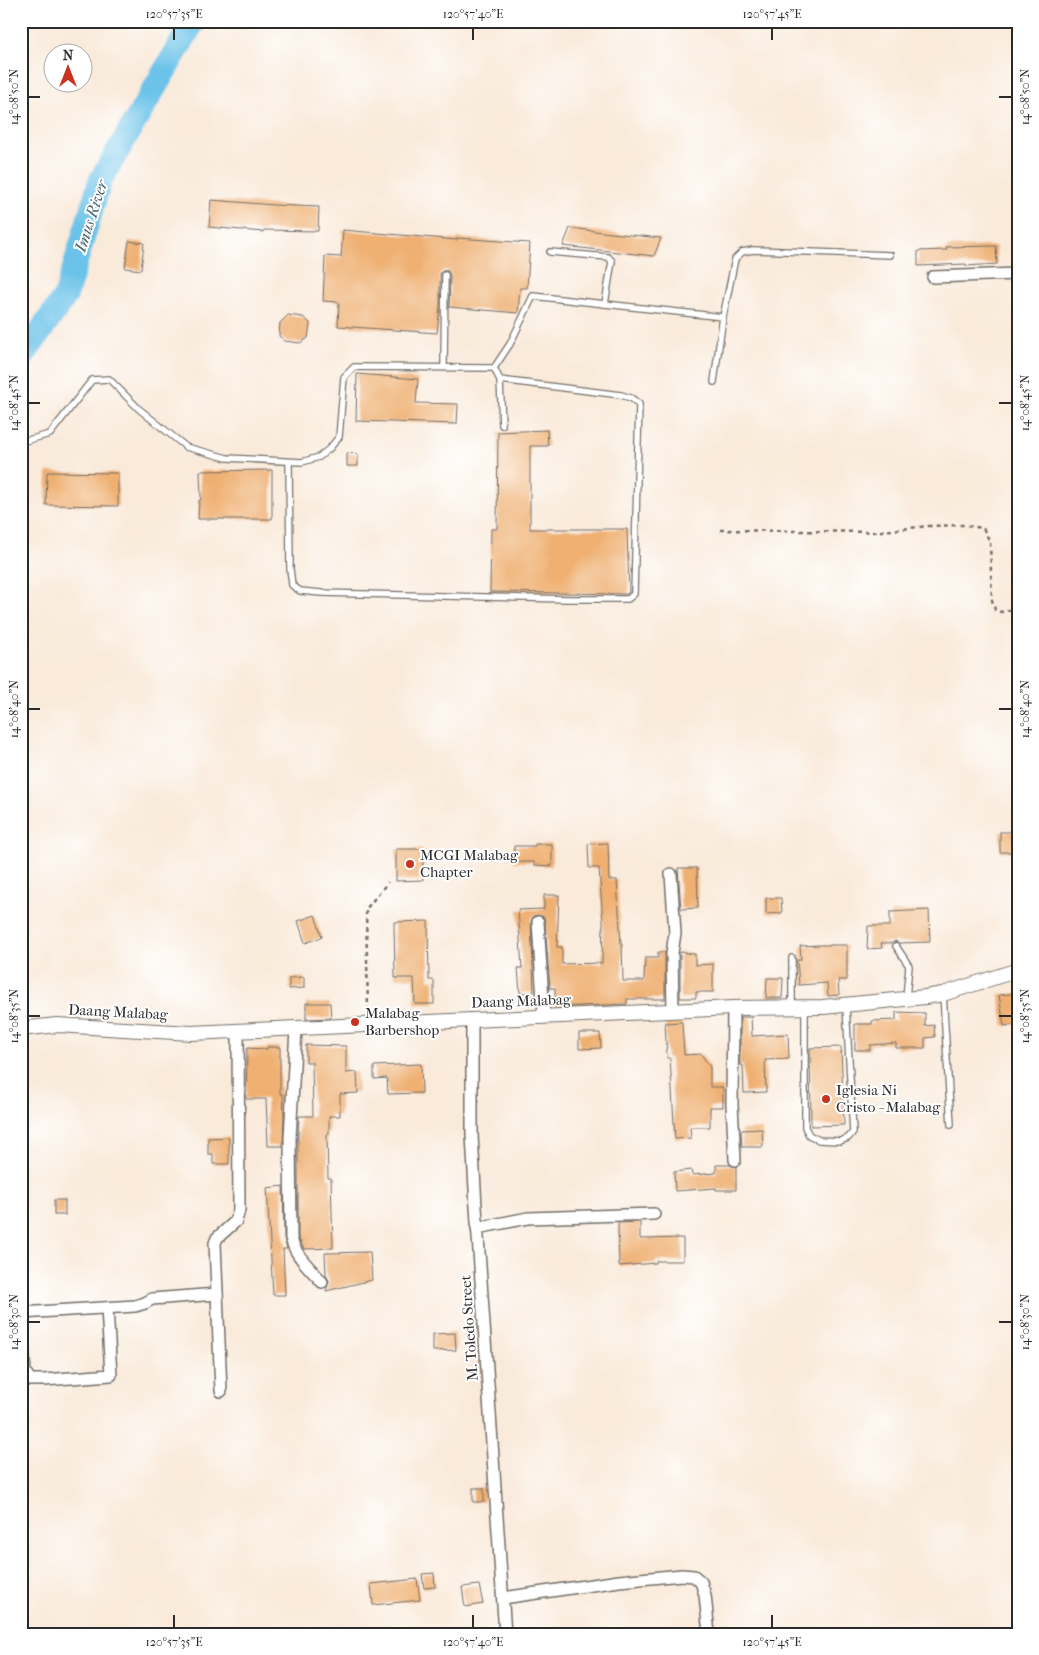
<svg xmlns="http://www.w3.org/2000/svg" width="1039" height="1655" viewBox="0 0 1039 1655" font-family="'IM FELL French Canon',serif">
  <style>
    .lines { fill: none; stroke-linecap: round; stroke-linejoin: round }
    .river { stroke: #6cc3e9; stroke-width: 24 }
    .building { fill: #efb072 }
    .service-casing { stroke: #736e68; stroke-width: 8 }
    .minor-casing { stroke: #736e68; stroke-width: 14 }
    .tertiary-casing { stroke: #736e68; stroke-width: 16 }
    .path { stroke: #736e68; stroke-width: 2.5; stroke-dasharray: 4 4; stroke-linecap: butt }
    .service { stroke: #fff; stroke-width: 5.5 }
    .minor { stroke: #fff; stroke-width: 11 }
    .tertiary { stroke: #fff; stroke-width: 14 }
    .ticks { fill: none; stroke: #2b2b2b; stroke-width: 2 }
    .poi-dot { fill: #c8321e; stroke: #fff; stroke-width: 2 }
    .labels { text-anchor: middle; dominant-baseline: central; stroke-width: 4; stroke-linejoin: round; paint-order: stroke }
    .poi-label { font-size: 15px; fill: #2b2b2b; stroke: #fff; text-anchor: start }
    .street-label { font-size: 15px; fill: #2b2b2b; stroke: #fff }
    .water-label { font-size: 16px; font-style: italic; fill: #42606e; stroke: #fff }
    .neatline { fill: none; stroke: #2b2b2b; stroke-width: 2 }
    .ticks-label { font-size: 12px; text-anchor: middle; fill: #2b2b2b }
  </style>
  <rect width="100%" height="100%" fill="#fff"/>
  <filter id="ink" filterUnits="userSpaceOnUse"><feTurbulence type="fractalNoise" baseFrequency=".02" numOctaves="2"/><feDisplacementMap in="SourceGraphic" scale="10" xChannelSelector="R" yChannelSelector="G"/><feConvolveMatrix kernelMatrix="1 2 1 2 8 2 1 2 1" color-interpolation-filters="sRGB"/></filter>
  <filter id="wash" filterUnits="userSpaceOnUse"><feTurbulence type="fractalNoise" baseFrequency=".0096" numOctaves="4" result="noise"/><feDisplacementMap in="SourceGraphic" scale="20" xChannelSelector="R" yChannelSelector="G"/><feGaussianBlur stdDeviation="1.12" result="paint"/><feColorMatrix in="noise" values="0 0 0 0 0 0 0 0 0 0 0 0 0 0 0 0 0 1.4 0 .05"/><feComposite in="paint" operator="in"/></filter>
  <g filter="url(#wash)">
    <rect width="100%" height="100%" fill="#f9eada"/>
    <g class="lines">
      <polyline class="river" points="21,359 66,295 100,181 194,21"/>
    </g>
    <g id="blocks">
      <g class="building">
        <polygon points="211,200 274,205 319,207 318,231 264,230 263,232 209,227"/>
        <polygon points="570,228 611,233 661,238 654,256 563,246"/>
        <polygon points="343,230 457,240 457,238 530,243 527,288 520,288 518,313 449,307 450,275 448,271 445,270 441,272 440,275 440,306 437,333 338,326 339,302 323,301 325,256 341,257"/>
        <polygon points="129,241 144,243 141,270 125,268"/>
        <polygon points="996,246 997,264 966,266 966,264 918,266 918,251 947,250 946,247"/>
        <polygon points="288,315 303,317 310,323 308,338 300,343 285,341 279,336 280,323"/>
        <polygon points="357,374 418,379 416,403 458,404 457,424 356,421"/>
        <polygon points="547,430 548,446 530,446 530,529 627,529 629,592 626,594 490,592 491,529 497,529 498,432"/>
        <polygon points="347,453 358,454 358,466 347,466"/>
        <polygon points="272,470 272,519 198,519 199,500 201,500 200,471"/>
        <polygon points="47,472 118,473 118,506 46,505"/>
        <rect x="1000" y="832" width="16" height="20"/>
        <polygon points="608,843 609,880 617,880 621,944 622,944 623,981 644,981 645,958 658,958 658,952 665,952 665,999 627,999 627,1004 555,1007 555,988 550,988 545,922 544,917 538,915 533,916 531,922 534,992 520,993 518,968 522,968 518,910 544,909 544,895 559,895 557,947 562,947 562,964 602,963 603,922 599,868 589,868 588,844"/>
        <polygon points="535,844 552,844 552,866 534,865 534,862 514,862 514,846 535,846"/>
        <polygon points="396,849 423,849 423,880 396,881"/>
        <polygon points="678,868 697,868 698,908 681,909"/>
        <polygon points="766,898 781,898 782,913 766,914"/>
        <polygon points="929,910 930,942 899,943 895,941 892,943 881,943 882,948 867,949 868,926 890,926 890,912"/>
        <polygon points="315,915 322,937 305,943 298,921"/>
        <polygon points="428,921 429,980 434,980 434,1004 415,1004 414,978 395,978 394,922"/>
        <polygon points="818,945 847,945 847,980 838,980 839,995 828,996 827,983 799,985 797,960 801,960 800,946"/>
        <polygon points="680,952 695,954 695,965 713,964 713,992 696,992 696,998 680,998"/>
        <polygon points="304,977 304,988 289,989 289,978"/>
        <polygon points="767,978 783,978 782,998 766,998"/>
        <polygon points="1018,993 1018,1024 1004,1026 999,995"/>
        <polygon points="306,1003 330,1003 331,1018 306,1019"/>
        <polygon points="896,1012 925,1013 925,1026 934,1025 935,1037 925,1038 925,1048 896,1048 896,1043 870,1045 870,1050 855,1050 855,1024 872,1024 872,1021 896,1020"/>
        <polygon points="740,1017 751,1017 752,1036 788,1034 789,1059 765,1060 766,1092 744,1093 743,1065 740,1065"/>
        <polygon points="682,1022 684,1055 701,1054 710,1067 710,1087 723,1087 723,1107 710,1107 710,1127 690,1127 691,1138 675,1139 670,1058 667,1058 665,1023"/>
        <polygon points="579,1033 600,1033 601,1048 579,1049"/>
        <polygon points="306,1045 346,1046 346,1073 357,1072 358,1093 340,1094 340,1116 329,1116 329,1134 327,1134 328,1178 331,1178 333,1248 304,1249 298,1237 298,1138 299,1116 313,1116 312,1062 306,1062"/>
        <polygon points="267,1047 280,1047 280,1094 283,1094 284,1116 283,1146 268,1146 266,1099 246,1099 247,1048 267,1049"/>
        <polygon points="841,1047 844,1125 811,1126 810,1048"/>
        <polygon points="421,1064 422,1093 388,1094 387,1078 374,1079 374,1066"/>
        <polygon points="762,1129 763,1147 742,1147 741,1130"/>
        <polygon points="229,1137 229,1164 213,1164 213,1154 208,1154 208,1138"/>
        <polygon points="716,1165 730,1165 736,1167 736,1190 716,1190 716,1188 675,1191 674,1172 691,1170 692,1175 716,1173"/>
        <polygon points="283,1186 284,1238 287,1249 283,1249 285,1295 273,1295 267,1188"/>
        <rect x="54" y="1200" width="11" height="15"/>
        <polygon points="640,1222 640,1239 683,1238 683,1261 656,1261 656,1263 619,1266 618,1223"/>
        <polygon points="370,1252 372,1280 326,1291 329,1281 326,1275 325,1253"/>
        <polygon points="455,1333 456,1350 433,1351 433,1334"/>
        <rect x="473" y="1488" width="11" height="14"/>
        <polygon points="434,1573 435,1587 424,1588 422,1574"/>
        <polygon points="417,1579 420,1600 373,1605 371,1584"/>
        <polygon points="479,1585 483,1604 465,1607 462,1587"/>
      </g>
    </g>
  </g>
  <g filter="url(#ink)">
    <use href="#blocks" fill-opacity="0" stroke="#736e68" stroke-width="1"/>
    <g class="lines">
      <defs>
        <g id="service">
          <polyline points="605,304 723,317 714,382"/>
          <polyline points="723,317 735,259 742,252 753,250 890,255"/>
          <polyline points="444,367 445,275"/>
          <polyline points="500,380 502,425"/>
          <polyline points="21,442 50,434 92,380 109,379 139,409 186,447 227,458 302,462 319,457 329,449 339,437 344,377 354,367 494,368 510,344 533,296 605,304 612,261 608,257 550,252"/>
          <polyline points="289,462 290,569 292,585 300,591 321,593 567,599 628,599 634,594 639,404 631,398 621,395 500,380 494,368"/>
          <polyline points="896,946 909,966 906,997"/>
          <polyline points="792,958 792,1006"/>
          <polyline points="943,994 951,1125"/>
          <polyline points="805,1008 805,1127 809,1135 819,1140 840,1141 848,1138 853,1132 846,1006"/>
        </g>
        <g id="minor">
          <polyline points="933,277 1018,274"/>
          <polyline points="671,874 675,933 672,953 673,1011"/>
          <polyline points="538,922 544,1016"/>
          <polyline points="733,1008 732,1105 735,1160"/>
          <polyline points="472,1019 472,1135 476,1207 505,1634"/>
          <path d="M296,1029l-6,109 1,100c4,18 20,31 31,44"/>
          <polyline points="477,1228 528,1218 654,1214"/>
          <polyline points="21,1313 135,1306 145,1303 152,1299 217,1294"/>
          <polyline points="21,1324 25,1372 30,1380 44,1380 111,1375 107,1308"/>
          <polyline points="221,1391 215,1243 217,1238 236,1221 239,1210 238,1031"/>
          <polyline points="503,1598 619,1581 682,1575 694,1576 701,1582 705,1595 709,1634"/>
        </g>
        <polyline id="tertiary" points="21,1029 57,1025 191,1033 733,1008 823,1007 925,997 943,994 1018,970"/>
      </defs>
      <use href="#service" class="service-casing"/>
      <use href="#minor" class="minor-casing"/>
      <use href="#tertiary" class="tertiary-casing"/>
      <g class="path">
        <polyline points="720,530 873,532 928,526 962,525 983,528 990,542 992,600 995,610 1001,612 1018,608"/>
        <polyline points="368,1011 366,909 388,882"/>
      </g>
      <use href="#service" class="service"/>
      <use href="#minor" class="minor"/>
      <use href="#tertiary" class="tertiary"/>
    </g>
  </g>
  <path class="ticks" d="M174,28v12M473,28v12M772,28v12M28,97h12M999,97h13M28,403h12M999,403h13M28,709h12M999,709h13M28,1016h12M999,1016h13M28,1322h12M999,1322h13M174,1615v13M473,1615v13M772,1615v13"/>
  <g class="poi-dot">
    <circle cx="410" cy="864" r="5"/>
    <circle cx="355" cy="1022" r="5"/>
    <circle cx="826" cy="1099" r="5"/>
  </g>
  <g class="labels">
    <g class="poi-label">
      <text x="420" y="855">MCGI Malabag<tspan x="420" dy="17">Chapter</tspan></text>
      <text x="365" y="1013">Malabag<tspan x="365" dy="17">Barbershop</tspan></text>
      <text x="836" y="1090">Iglesia Ni<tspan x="836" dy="17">Cristo - Malabag</tspan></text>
    </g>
    <g class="street-label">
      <text transform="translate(521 1001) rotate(-2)">Daang Malabag</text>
      <text transform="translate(118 1012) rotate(3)">Daang Malabag</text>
      <text transform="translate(469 1328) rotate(-94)">M. Toledo Street</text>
    </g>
    <g class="water-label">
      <text transform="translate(91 216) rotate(-72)">Imus River</text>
    </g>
  </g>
  <rect width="1039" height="1655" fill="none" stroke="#fff" stroke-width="55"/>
  <g transform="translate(68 68)"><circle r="24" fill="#ffffff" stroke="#aaaaaa"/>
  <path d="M0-4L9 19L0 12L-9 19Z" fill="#c8321e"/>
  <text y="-8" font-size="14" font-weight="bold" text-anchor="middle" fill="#2b2b2b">N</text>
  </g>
  <rect x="28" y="28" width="984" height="1600" class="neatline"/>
  <g class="ticks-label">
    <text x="174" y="18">120°57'35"E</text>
    <text x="473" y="18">120°57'40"E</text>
    <text x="772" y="18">120°57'45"E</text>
    <text transform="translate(14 97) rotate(-90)" y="4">14°08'50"N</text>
    <text transform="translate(1025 97) rotate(-90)" y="4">14°08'50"N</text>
    <text transform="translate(14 403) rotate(-90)" y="4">14°08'45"N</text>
    <text transform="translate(1025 403) rotate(-90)" y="4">14°08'45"N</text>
    <text transform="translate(14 709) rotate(-90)" y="4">14°08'40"N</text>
    <text transform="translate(1025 709) rotate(-90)" y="4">14°08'40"N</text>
    <text transform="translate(14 1016) rotate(-90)" y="4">14°08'35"N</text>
    <text transform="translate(1025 1016) rotate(-90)" y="4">14°08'35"N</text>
    <text transform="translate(14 1322) rotate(-90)" y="4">14°08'30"N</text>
    <text transform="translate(1025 1322) rotate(-90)" y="4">14°08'30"N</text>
    <text x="174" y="1646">120°57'35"E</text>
    <text x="473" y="1646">120°57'40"E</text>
    <text x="772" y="1646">120°57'45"E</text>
  </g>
</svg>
